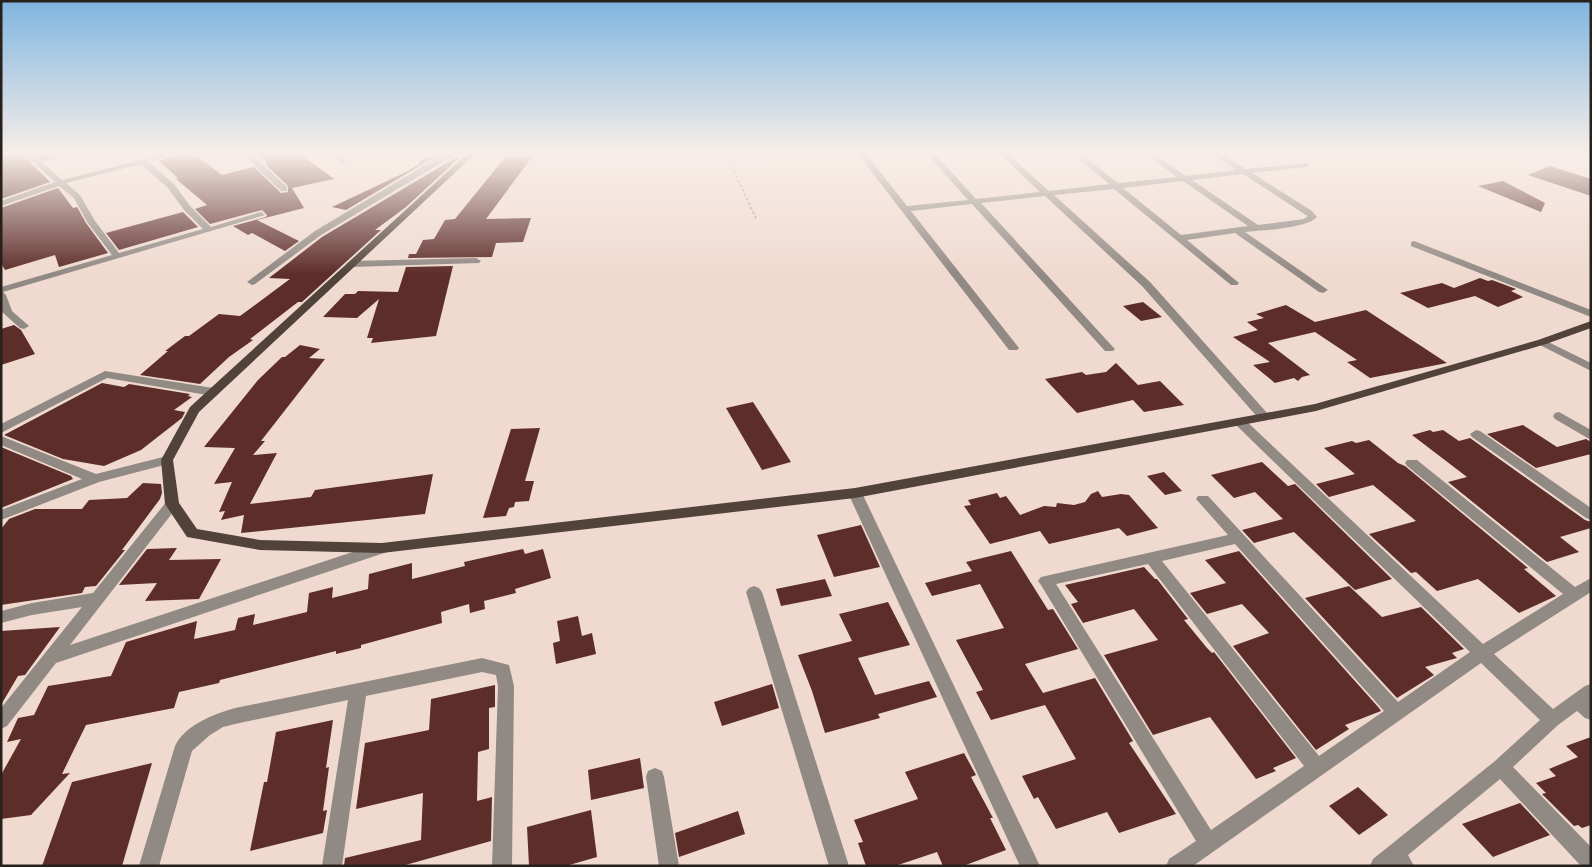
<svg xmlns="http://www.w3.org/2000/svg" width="1592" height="867" viewBox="0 0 1592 867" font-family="Manrope,sans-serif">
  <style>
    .building { fill: #5d2d29 }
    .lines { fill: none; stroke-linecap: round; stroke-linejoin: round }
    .path { stroke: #a4948b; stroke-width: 2; stroke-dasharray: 2.5 2.5; stroke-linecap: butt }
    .minor { fill: #918983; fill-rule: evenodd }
    .major { fill: #514339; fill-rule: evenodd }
  </style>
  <rect width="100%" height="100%" fill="#f0dacf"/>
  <g class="building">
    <polygon points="1,153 21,153 50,182 1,199"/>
    <polygon points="33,153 55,153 56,158 43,161"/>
    <polygon points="179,153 193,153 222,175 254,167 281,193 288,192 288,186 265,164 268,163 255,153 299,153 334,179 292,188 304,208 257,220 299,241 285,251 252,233 248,235 233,226 266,217 267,215 262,210 210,224 195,209 207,205 176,179 178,178 159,161"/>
    <polygon points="427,156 436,156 346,210 332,207 402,174 420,164 419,162"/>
    <polygon points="506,156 532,157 486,219 531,218 523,242 496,243 492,257 408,258 409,254 416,254 423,240 434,239 445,220 455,219"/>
    <polygon points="455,158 459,158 406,207 375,230 381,230 302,302 298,302 250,339 253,340 229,357 200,384 140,375 168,351 165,351 185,336 189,336 219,314 240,316 290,279 269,278 322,237"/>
    <polygon points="1550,166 1591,179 1591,196 1528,175"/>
    <polygon points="1503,181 1545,203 1541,212 1478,186"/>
    <polygon points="58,188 73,208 77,207 86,223 108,253 59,267 55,255 5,270 1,263 1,208"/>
    <polygon points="183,212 198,227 119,250 106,233"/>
    <polygon points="453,266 436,336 371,343 373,338 367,338 379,299 357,318 323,317 345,294 355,294 358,291 398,292 406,267"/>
    <polygon points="1480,278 1488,281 1492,280 1516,289 1511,291 1523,297 1498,307 1475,296 1428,308 1400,293 1442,283 1454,288"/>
    <polygon points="1143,302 1162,317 1141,321 1123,306"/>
    <polygon points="1286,305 1315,322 1366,310 1447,363 1370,378 1347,362 1357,360 1315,332 1268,343 1310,375 1302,377 1298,381 1294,378 1275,383 1253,365 1270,362 1233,337 1258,330 1247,322 1264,318 1256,314"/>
    <polygon points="14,325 21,330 35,354 1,365 1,329"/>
    <polygon points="300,345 320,349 309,358 325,359 261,441 265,441 253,455 277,453 250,504 311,497 315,490 433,474 425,514 241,533 244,515 221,520 225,511 219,512 232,482 214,484 235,448 204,447 258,380 282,357 285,357"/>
    <polygon points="1116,363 1138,385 1160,381 1184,405 1144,412 1133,400 1077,413 1045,379 1082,372 1086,375 1106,372"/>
    <polygon points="102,383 124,387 129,384 190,394 188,396 192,397 174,410 185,412 182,418 141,450 104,466 63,459 4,435"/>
    <polygon points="753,402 791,462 762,470 726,408"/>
    <polygon points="1523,425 1557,447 1586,439 1591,442 1591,454 1536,468 1487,434"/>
    <polygon points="540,428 525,481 534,481 529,501 515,502 514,507 509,508 506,516 483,518 511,429"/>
    <polygon points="1430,430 1433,432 1443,430 1459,441 1470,438 1585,520 1591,522 1591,528 1560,537 1579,552 1547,562 1448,482 1467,477 1412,435"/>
    <polygon points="1369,440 1398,463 1405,466 1528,568 1524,569 1556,596 1519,613 1478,579 1437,591 1416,572 1411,573 1369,534 1416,521 1373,485 1329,497 1316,484 1355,474 1324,448 1352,441 1356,443"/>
    <polygon points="1,447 71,476 73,479 1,508"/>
    <polygon points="1262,462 1288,486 1295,484 1392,579 1355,590 1294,532 1254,543 1242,530 1283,519 1255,492 1234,498 1211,475"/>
    <polygon points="1164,472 1182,491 1165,495 1147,476"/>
    <polygon points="143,483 161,484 162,493 160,499 122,550 125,550 96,586 85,587 82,593 1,605 1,529 9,519 35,509 82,509 89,500 127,498"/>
    <polygon points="1098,491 1102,497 1121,494 1129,495 1158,528 1127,536 1119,528 1049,544 1040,531 990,544 964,506 971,505 968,500 997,493 1000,498 1006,496 1020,515 1044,506 1056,507 1057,503 1074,505 1085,502 1091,494"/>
    <polygon points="861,525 880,567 834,577 817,535"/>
    <polygon points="177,548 169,560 221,559 199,599 145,601 157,583 119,585 147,549"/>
    <polygon points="523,549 525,554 543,549 551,578 515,589 516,593 484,601 485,609 470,613 469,604 441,612 442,623 361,645 361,648 336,654 336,651 220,680 219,683 179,692 174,708 86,725 62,774 70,773 31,815 1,819 1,775 21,739 7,742 18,718 34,715 48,686 111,676 126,642 197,621 194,639 235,630 238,618 255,614 253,625 307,612 309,593 333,587 332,598 368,589 369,574 412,563 412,579 465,566 464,562"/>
    <polygon points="1011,551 1048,610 1053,609 1078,649 1025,664 1043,693 1095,678 1133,741 1129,743 1176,814 1119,833 1107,812 1056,829 1038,797 1034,799 1022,776 1076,759 1045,705 991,720 976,692 983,690 956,640 1004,628 980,584 932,596 925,583 972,571 966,562"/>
    <polygon points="1239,551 1379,708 1381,711 1345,725 1349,729 1316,750 1233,646 1269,633 1242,604 1207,614 1190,593 1226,583 1205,560"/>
    <polygon points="1144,567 1155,579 1157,579 1188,619 1184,620 1207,648 1212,653 1214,652 1296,758 1273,768 1276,771 1256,779 1210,717 1153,735 1104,655 1158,640 1134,609 1083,623 1071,604 1078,602 1065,585"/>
    <polygon points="825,579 832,596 781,606 776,589"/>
    <polygon points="1349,586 1382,617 1421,607 1464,649 1452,653 1457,658 1425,667 1434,675 1397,698 1305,598"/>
    <polygon points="888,602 910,645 858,658 875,695 929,681 937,697 878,714 880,718 825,733 812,691 798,655 852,641 839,614"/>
    <polygon points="578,616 582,636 592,633 596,654 556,664 553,643 560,641 557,621"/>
    <polygon points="60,627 25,675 18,676 1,705 1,631"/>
    <polygon points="772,684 779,708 722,726 714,702"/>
    <polygon points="495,685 495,707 489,708 489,749 478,752 477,801 492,797 491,841 402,866 344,866 345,858 421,840 423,793 356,809 365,743 429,730 431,699"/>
    <polygon points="333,720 326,768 329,767 323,811 327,810 323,833 250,851 264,782 267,782 276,732"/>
    <polygon points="1591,737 1591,825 1582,828 1578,825 1574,826 1542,794 1546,793 1536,783 1556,776 1549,769 1578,757 1566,746"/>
    <polygon points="964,753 976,775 971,777 993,818 990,818 1006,850 963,866 943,866 937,852 895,866 866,866 858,843 863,842 854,820 918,799 905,772"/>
    <polygon points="640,758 644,788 591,800 588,770"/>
    <polygon points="152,763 122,866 42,866 72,782"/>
    <polygon points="1358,787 1388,815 1359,835 1329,806"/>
    <polygon points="1520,803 1550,835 1493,857 1462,824"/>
    <polygon points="591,810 597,857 566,866 529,866 527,827"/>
    <polygon points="738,811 745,834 679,857 675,833"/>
  </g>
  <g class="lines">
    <g class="path">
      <polyline points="725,153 756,218"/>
      <polyline points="636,157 724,153"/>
    </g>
    <g class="minor">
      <path d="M23,153h8l31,27 83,-21 29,25 16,22 21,21 50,-15 4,3 -262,77 3,3 6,16 17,15 -5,3 -4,-1 -18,-16 -1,-25 111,-32 -25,-33 -13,-24 -15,-12 -58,20v-5l54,-19zM141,164l27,24 16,22 19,19 -84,24 -24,-32 -15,-26 -14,-12z"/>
      <polygon points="166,153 177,153 151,161 147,159"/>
      <polygon points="242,153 250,153 287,187 287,191 281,191"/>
      <polygon points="330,153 338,153 348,161 341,163"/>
      <polygon points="452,153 462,153 446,160 321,235 255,284 252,285 247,282 315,231 440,156"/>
      <path d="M857,153h8l42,53 61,-6 -42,-47h8l42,46 64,-7 -41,-39h8l42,38 60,-7 -37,-31h8l38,30 59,-6 -33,-24h8l34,23 50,-6 -25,-17h9l26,16 62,-6v4h-3l-53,6 60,38 5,6c-12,12 -55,13 -72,15l83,58 -5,3 -4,-1 -84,-59 -48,7 52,43 -2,2h-6l-117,-96 -60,6 96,87 118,132 2,3 -6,4 -4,-1 -118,-134 -97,-90 -64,7 132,144 2,2 -2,2h-8l-133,-147 -61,7 108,137 -2,2h-8zM1243,174l63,41 2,1 -4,3 -46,6 -66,-45zM1183,181l65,45 -67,9 -58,-47z"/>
      <polygon points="1414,241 1591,310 1591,317 1411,246 1411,242"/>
      <polygon points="476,258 481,261 479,263 351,267 346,264 351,261"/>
      <polygon points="1542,339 1591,363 1591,371 1538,344 1537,342"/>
      <polygon points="105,371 213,388 219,392 213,396 107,378 1,433 1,424"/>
      <polygon points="1559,412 1591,430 1591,440 1555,419 1553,416 1555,413"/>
      <path d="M1240,418l4,1 239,225 80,-50 -156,-128 -2,-3 2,-3h10l158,127 16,-9v14l-97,62 59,55 32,-23 6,-2v36l-6,-2 -8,-7 -19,14 -45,42 78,80v19h-10l-81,-87 -92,76 6,11h-44l3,-7 122,-98 45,-41 -59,-57 -288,203h-27l3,-7 27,-18 -155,-256 -3,-4 3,-4 187,-42 -32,-36 2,-3h10l190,206 72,-50 -234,-227 -2,-3 2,-3zM1235,544l149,167 -65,45 -157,-195zM1148,564l156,202 -93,64 -155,-246z"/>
      <polygon points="1476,430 1480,431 1591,508 1591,520 1586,518 1472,437 1470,434"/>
      <polygon points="1,436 96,474 167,456 173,460 172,463 99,482 1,520 1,510 82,479 1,445"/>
      <polygon points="855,488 860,490 862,493 1040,866 1020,866 848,493 850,490"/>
      <polygon points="172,499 177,501 179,504 177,507 70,645 377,544 382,543 387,544 389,548 387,552 56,663 7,726 1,729 1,708 82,607 32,615 1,623 1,611 32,603 93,593 167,501"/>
      <polygon points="754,586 759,588 762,592 849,866 829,866 746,592 749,588"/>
      <path d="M482,658l27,7 5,21 -2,180h-20l6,-180 -2,-11 -14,-3 -116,24 -24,170h-20l26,-166 -113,24 -12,3 -13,8 -18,16 -33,115h-20l36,-120c10,-21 39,-32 60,-38z"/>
      <polygon points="655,768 662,771 664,777 679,866 659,866 646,777 648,771"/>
    </g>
    <polygon class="major" points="468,153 476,153 199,412 173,460 179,503 197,529 260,540 382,543 855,488 1315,404 1538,340 1591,321 1591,328 1546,344 1316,411 855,498 382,553 260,550 187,537 165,504 161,460 190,407"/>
  </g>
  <linearGradient id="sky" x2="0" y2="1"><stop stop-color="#7fb5e0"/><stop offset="0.56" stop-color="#f8eee9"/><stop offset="1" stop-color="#f8eee9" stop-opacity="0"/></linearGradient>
  <rect width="1592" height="274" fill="url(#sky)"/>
  <rect width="1592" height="867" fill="none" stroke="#27201b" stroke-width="5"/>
</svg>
